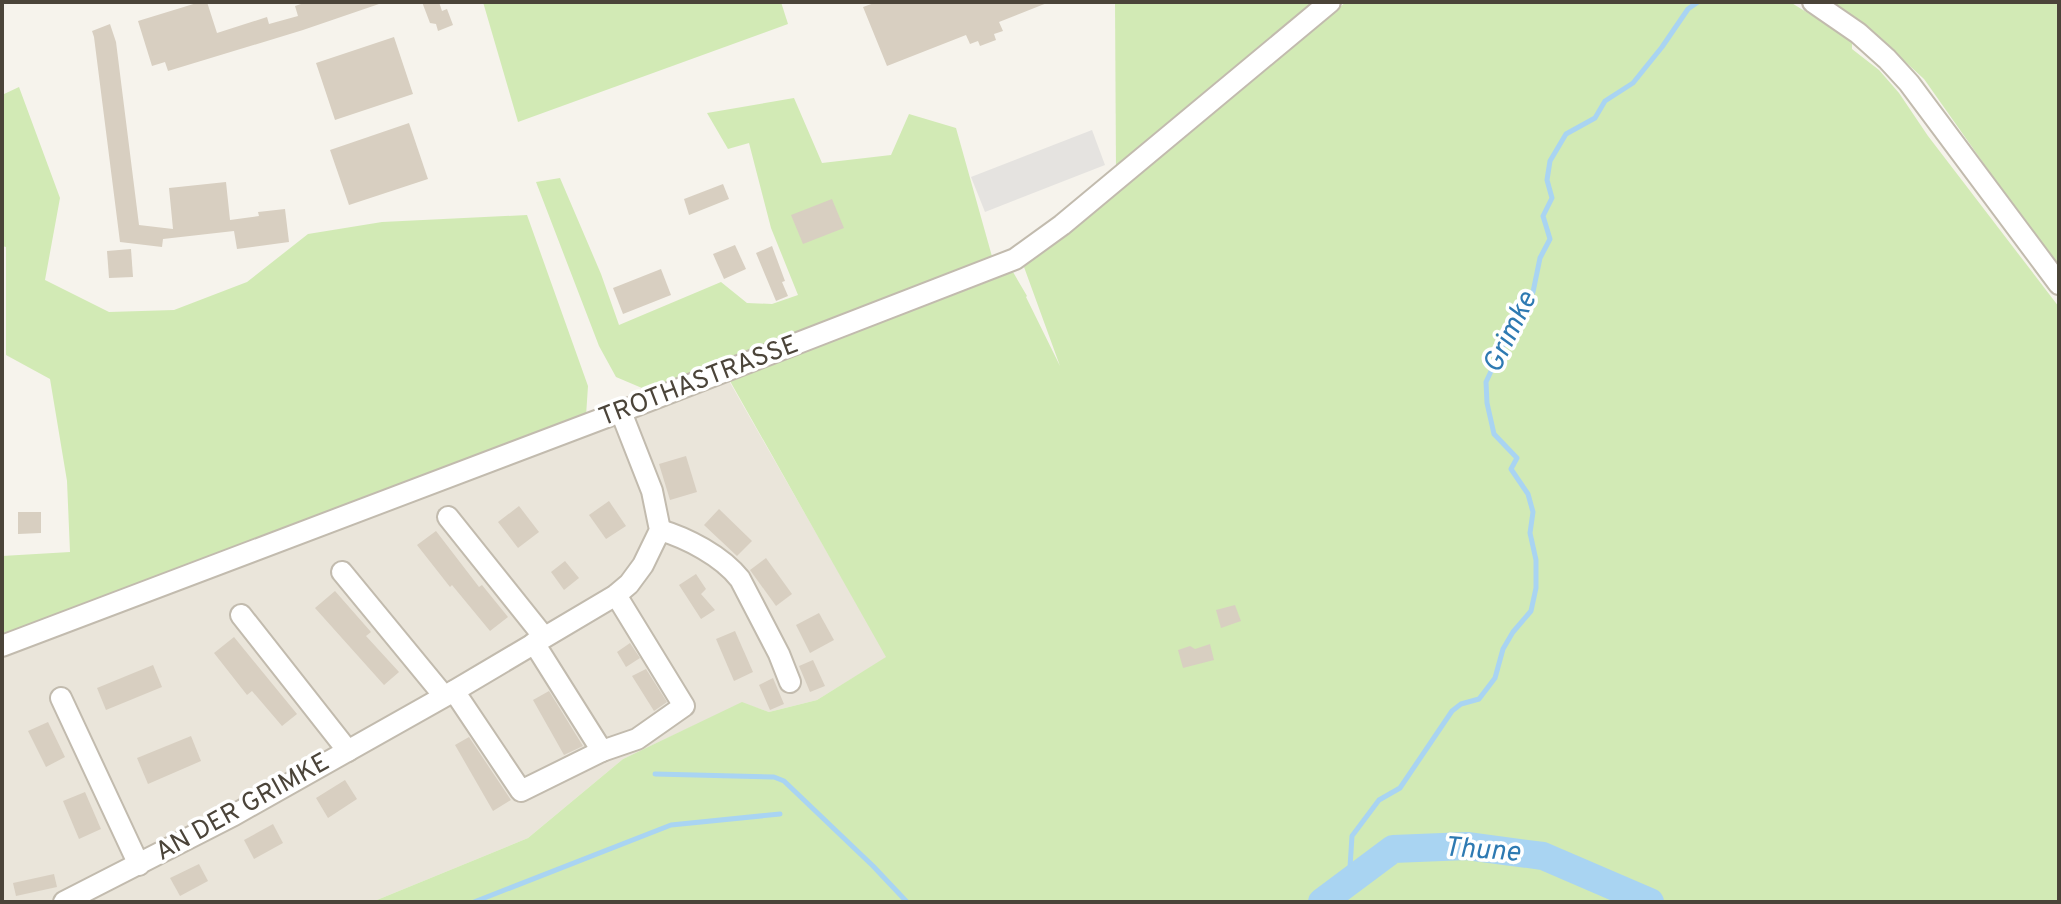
<svg xmlns="http://www.w3.org/2000/svg" width="2061" height="904" viewBox="0 0 2061 904" font-family="Overpass,sans-serif">
  <style>
    .residential { fill: #eae5da }
    .green { fill: #d2eab5 }
    .parking { fill: #e5e3e0 }
    .lines { fill: none; stroke-linecap: round; stroke-linejoin: round }
    .stream { stroke: #a9d4f2; stroke-width: 5 }
    .river { stroke: #a9d4f2; stroke-width: 28 }
    .building { fill: #d8cfc1 }
    .minor-casing { stroke: #c2bbae; stroke-width: 24 }
    .minor { stroke: #fff; stroke-width: 20 }
    .labels { text-anchor: middle; dominant-baseline: central; stroke-width: 7; stroke-linejoin: round; paint-order: stroke }
    .street-label { font-size: 26px; fill: #4b4439; stroke: #fff }
    .water-label { font-size: 28px; font-style: italic; fill: #2e7ab2; stroke: #fff }
  </style>
  <rect width="100%" height="100%" fill="#f6f3ec"/>
  <polygon class="residential" points="724,372 887,657 817,700 769,712 742,703 623,759 528,838 372,902 2,902 2,644"/>
  <g class="green">
    <polygon points="483,2 781,2 788,24 518,122"/>
    <polygon points="1115,2 1318,2 1116,172"/>
    <polygon points="1346,2 1790,2 1852,40 1852,49 1879,70 1899,93 1928,136 2059,307 2059,902 372,902 528,838 623,759 742,702 769,712 817,700 886,657 730,381 1013,272 1027,296 1026,297 1060,366 1024,267"/>
    <polygon points="1830,2 2059,2 2059,270 1924,79 1865,25"/>
    <polygon points="19,87 60,198 45,280 109,312 174,310 247,282 308,234 382,222 527,215 588,386 586,416 2,636 2,556 70,552 67,481 50,379 6,355 6,247 2,246 2,95"/>
    <polygon points="794,98 822,163 891,155 909,114 956,128 993,260 810,327 649,391 616,377 599,346 536,182 560,178 601,274 619,325 721,282 747,303 772,304 798,295 771,228 749,143 728,149 707,113"/>
  </g>
  <polygon class="parking" points="1092,130 1105,165 985,212 971,177"/>
  <g class="lines">
    <g class="stream">
      <polyline points="655,774 774,777 784,781 873,866 907,902"/>
      <polyline points="1349,883 1352,836 1379,800 1400,788 1452,711 1461,704 1479,699 1495,678 1503,649 1513,632 1531,611 1536,588 1536,560 1530,533 1533,512 1528,494 1511,469 1517,458 1494,434 1487,403 1486,382 1507,337 1533,292 1540,258 1550,239 1543,216 1552,198 1547,180 1550,161 1566,134 1595,118 1605,101 1633,83 1662,47 1688,9 1698,2"/>
      <polyline points="474,902 671,825 780,814"/>
    </g>
    <polyline class="river" points="1322,902 1393,849 1467,846 1543,856 1650,902"/>
  </g>
  <g class="building">
    <polygon points="200,2 207,2 217,33 267,17 269,24 298,16 295,6 307,2 378,2 379,4 303,30 168,71 165,62 152,66 138,21"/>
    <polygon points="422,2 439,2 442,11 447,9 453,25 438,31 436,24 430,23"/>
    <polygon points="877,2 1047,2 1047,3 999,22 1003,31 994,34 996,40 980,46 978,41 970,44 966,35 887,66 863,7"/>
    <polygon points="110,24 116,42 139,225 173,229 169,188 226,182 230,220 259,216 258,212 285,209 289,242 237,249 234,231 163,239 162,247 120,242 94,37 92,31"/>
    <polygon points="394,37 413,94 335,120 316,63"/>
    <polygon points="409,123 428,179 349,205 330,150"/>
    <polygon points="723,184 729,199 689,215 684,199"/>
    <polygon points="832,199 844,228 803,244 791,215"/>
    <polygon points="735,245 746,269 724,279 713,254"/>
    <polygon points="772,246 785,281 782,282 788,296 776,301 756,253"/>
    <polygon points="131,249 133,277 109,278 107,251"/>
    <polygon points="661,269 671,295 623,314 613,288"/>
    <polygon points="686,456 697,492 670,500 659,464"/>
    <polygon points="609,501 626,526 606,539 589,515"/>
    <polygon points="519,506 539,532 518,548 498,522"/>
    <polygon points="719,509 752,541 737,556 704,525"/>
    <polygon points="18,512 41,512 41,533 18,534"/>
    <polygon points="436,531 479,587 482,585 508,617 490,631 452,585 450,587 417,545"/>
    <polygon points="766,558 792,594 776,606 750,570"/>
    <polygon points="565,561 579,578 564,590 551,572"/>
    <polygon points="696,574 706,589 701,594 715,610 701,619 679,585"/>
    <polygon points="335,591 371,632 366,636 399,672 384,685 315,608"/>
    <polygon points="1235,605 1241,621 1221,628 1216,610"/>
    <polygon points="819,613 834,640 810,653 796,625"/>
    <polygon points="735,631 753,672 734,681 716,639"/>
    <polygon points="234,637 297,714 282,726 252,691 247,695 214,653"/>
    <polygon points="630,643 640,658 626,667 617,652"/>
    <polygon points="1210,644 1214,660 1183,668 1178,650 1190,646 1195,649"/>
    <polygon points="813,660 825,686 810,692 799,666"/>
    <polygon points="153,665 162,687 106,710 97,688"/>
    <polygon points="646,669 667,702 654,711 632,676"/>
    <polygon points="773,678 784,704 770,710 759,685"/>
    <polygon points="549,691 583,746 564,755 533,700"/>
    <polygon points="48,722 65,757 46,767 28,731"/>
    <polygon points="191,736 201,761 148,784 137,758"/>
    <polygon points="469,737 511,800 493,811 455,745"/>
    <polygon points="345,780 357,799 328,818 316,798"/>
    <polygon points="85,792 101,829 79,839 63,801"/>
    <polygon points="273,824 283,843 254,859 244,840"/>
    <polygon points="199,864 208,881 180,896 170,878"/>
    <polygon points="54,874 57,887 16,896 13,883"/>
  </g>
  <g class="lines">
    <defs>
      <g id="minor">
        <polyline points="1813,2 1858,33 1887,59 1909,83 2059,284"/>
        <polyline points="448,517 544,637"/>
        <path d="M660,530c27,8 62,26 80,49l39,75 11,28"/>
        <polyline points="342,572 444,696"/>
        <polyline points="241,615 348,751"/>
        <polyline points="534,643 602,751"/>
        <polyline points="2,646 612,415 1015,259 1062,225 1330,2"/>
        <polyline points="454,691 521,791 602,751 637,739 684,706 616,595"/>
        <polyline points="61,698 139,865"/>
        <polyline points="64,902 234,815 454,691 616,595 629,584 643,565 660,530 652,491 621,412"/>
      </g>
    </defs>
    <use href="#minor" class="minor-casing"/>
    <use href="#minor" class="minor"/>
  </g>
  <g class="labels">
    <g class="street-label">
      <text transform="translate(699 382) rotate(-21)">TROTHASTRASSE</text>
      <text transform="translate(243 808) rotate(-29)">AN DER GRIMKE</text>
    </g>
    <g class="water-label">
      <text transform="translate(1511 333) rotate(-64)">Grimke</text>
      <text transform="translate(1482 851) rotate(4)">Thune</text>
    </g>
  </g>
  <rect width="2061" height="904" fill="none" stroke="#4b4439" stroke-width="8"/>
</svg>
